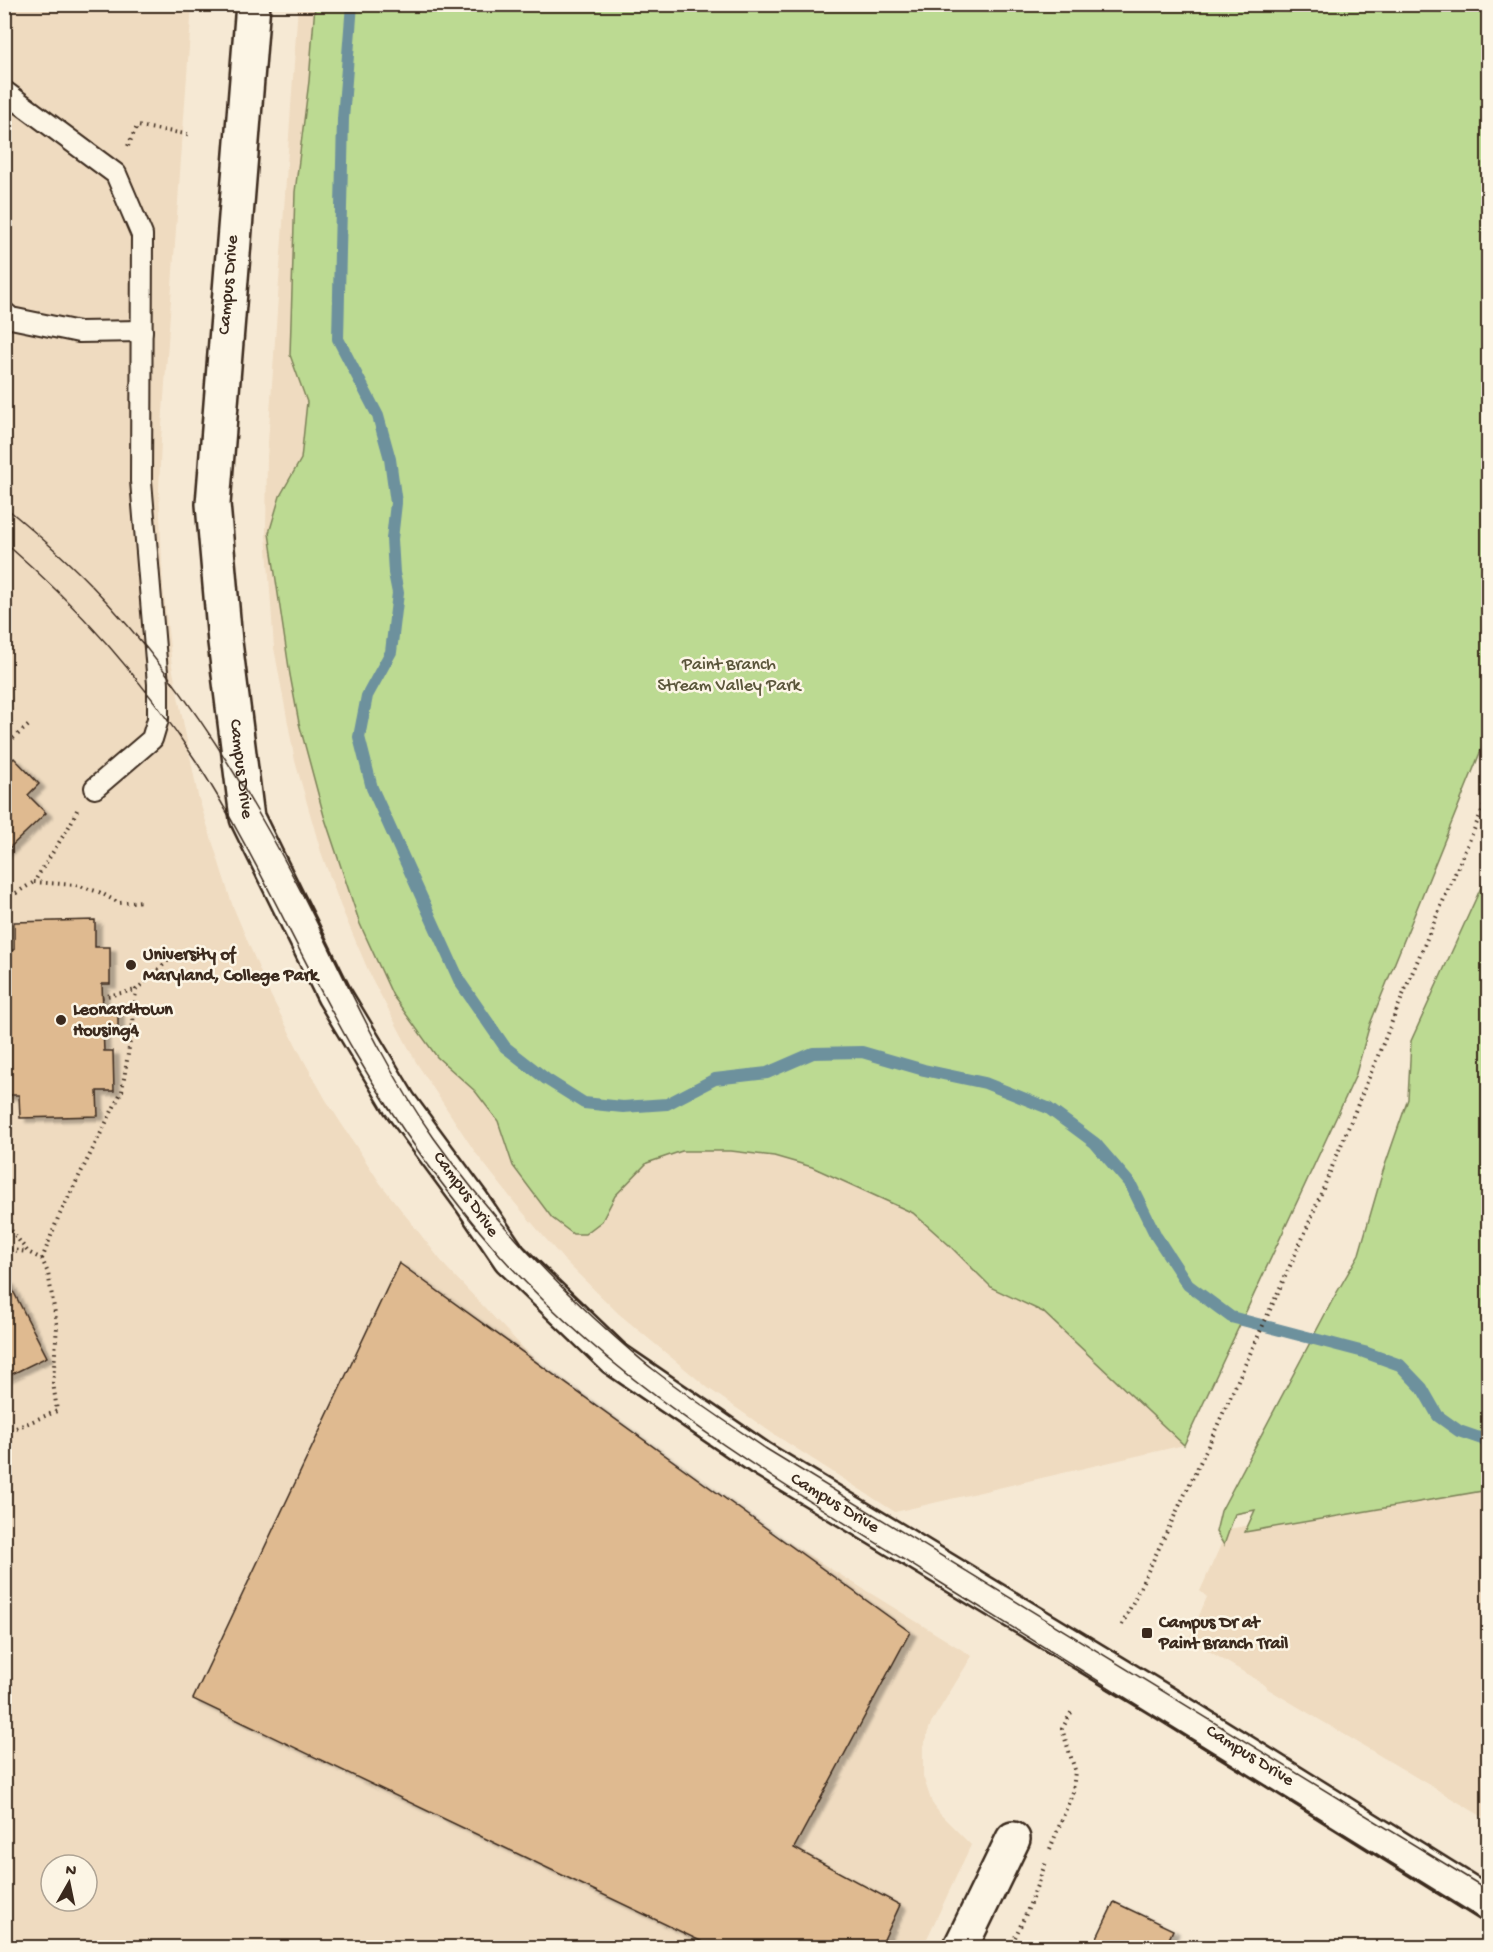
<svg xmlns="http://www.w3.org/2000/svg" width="1493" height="1952" viewBox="0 0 1493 1952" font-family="'Gochi Hand',sans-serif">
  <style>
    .built { fill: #efdbc0; fill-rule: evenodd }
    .green { fill: #bcda92; stroke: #7c8258; stroke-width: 1.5 }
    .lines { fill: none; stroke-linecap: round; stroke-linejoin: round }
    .stream { stroke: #6d919d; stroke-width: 12 }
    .building { fill: #dfba90; stroke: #3b2a1e; stroke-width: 1.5; filter: url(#shadow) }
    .service-casing { stroke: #3b2a1e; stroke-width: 24 }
    .minor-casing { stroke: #3b2a1e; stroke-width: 38 }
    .secondary-casing { stroke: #3b2a1e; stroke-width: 38 }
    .path { stroke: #3b2a1e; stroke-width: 4; stroke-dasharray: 1.5 4.5; stroke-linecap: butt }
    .service { stroke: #fcf5e5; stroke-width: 20 }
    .minor { stroke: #fcf5e5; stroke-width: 33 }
    .secondary { stroke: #fcf5e5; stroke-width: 33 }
    .tram { stroke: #3b2a1e; stroke-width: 1.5 }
    .poi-dot { fill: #3b2a1e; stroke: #fcf5e5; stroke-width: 2 }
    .labels { text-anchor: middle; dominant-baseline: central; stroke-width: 5; stroke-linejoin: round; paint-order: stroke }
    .street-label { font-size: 18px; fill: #3b2a1e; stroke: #fcf5e5 }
    .park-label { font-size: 18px; fill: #5b563b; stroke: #fcf5e5 }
    .poi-label { font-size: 18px; font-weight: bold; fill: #3b2a1e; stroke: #fcf5e5; text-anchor: start }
  </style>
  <defs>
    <filter id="shadow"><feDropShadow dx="6" dy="4" stdDeviation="1.5" flood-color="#0004"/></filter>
  </defs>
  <rect width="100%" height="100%" fill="#f6e9d4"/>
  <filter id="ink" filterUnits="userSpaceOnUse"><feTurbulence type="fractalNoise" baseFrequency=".0167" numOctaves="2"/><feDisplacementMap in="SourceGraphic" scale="12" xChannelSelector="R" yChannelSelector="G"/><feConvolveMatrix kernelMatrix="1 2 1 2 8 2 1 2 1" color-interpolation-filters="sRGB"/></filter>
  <g filter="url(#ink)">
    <g class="built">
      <path d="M5,5h187l-31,435 -2,51 4,96 9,79 26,130 34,108 36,86 35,69 23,41 54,83 66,84 84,88 36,33 137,102 269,166 -41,67 -8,23v30l9,27 8,11 31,31 -48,102 -918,1zM51,1865h36v36h-36z"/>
      <polygon points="298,5 894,5 883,1160 1184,1445 895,1512 772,1433 708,1388 619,1314 564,1260 514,1202 475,1152 416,1062 371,977 341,907 321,852 295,761 274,648 266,534 267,457"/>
      <polygon points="1488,1485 1488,1820 1268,1689 1265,1685 1189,1639 1207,1597 1200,1591 1228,1529"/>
    </g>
    <g class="green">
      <polygon points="315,5 1488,5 1488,733 1370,1024 1355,1077 1184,1445 1043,1312 992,1288 949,1245 913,1213 812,1167 774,1156 731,1151 682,1151 647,1163 615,1196 602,1221 585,1234 573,1234 552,1218 513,1166 498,1121 475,1091 437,1057 393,996 360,924 324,816 299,723 290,675 269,533 280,496 301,459 307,402 290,355 295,192 309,81"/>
      <polygon points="1488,872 1488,1490 1245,1532 1255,1510 1235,1514 1224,1545 1216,1532 1221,1511 1332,1301 1359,1254 1383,1171 1408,1099 1411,1041"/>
    </g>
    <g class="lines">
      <polyline class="stream" points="352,4 343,119 338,339 378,416 390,459 396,503 392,539 394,573 398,593 391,652 367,696 359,737 372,788 460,982 505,1047 546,1079 584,1103 623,1107 667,1104 715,1079 767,1073 813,1053 862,1052 924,1070 985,1083 1048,1108 1095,1143 1131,1185 1156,1236 1188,1285 1231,1317 1364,1352 1400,1365 1422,1388 1438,1416 1459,1431 1488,1441"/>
    </g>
    <g class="building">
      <polygon points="14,758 39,784 28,795 46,813 4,853 4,760 8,764"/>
      <polygon points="95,920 95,947 110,947 110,984 102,984 103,1010 118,1010 118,1027 103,1027 104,1051 113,1051 114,1091 97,1091 98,1116 20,1118 19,1095 4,1095 4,1055 9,1056 9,1029 4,1029 4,1012 9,1012 9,989 4,989 4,950 14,950 14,922"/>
      <polygon points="399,1263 910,1632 794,1848 900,1905 880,1948 715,1948 193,1699"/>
      <polygon points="8,1281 47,1357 4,1378 4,1283"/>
      <polygon points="1114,1902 1173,1930 1165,1948 1092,1948"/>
    </g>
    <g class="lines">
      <defs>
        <g id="service">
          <polyline points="4,91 116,174 142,235 141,481 158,684 158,719 152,739 95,788"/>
          <polyline points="4,312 11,318 79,332 142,331"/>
        </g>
        <polyline id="minor" points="960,1948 1013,1839"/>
        <g id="secondary">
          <path id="s1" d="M253,4l-40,500 12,138 22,176 87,177 65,108 73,99 38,56 104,100 146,100 402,243 326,203"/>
        </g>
      </defs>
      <use href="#service" class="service-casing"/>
      <use href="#minor" class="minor-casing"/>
      <use href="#secondary" class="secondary-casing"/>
      <g class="path">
        <polyline points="128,146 137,126 192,135"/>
        <polyline points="4,746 29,725"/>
        <polyline points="77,810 70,825 34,882 76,885 99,892 119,903 143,901"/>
        <polyline points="4,894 16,893 34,882"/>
        <polyline points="102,997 136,990"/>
        <polyline points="4,1001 9,1002"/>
        <polyline points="104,1032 131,1032"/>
        <polyline points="4,1037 9,1036"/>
        <polyline points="4,1221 28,1252 42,1259 48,1273 57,1325 53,1382 57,1411 4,1433"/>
        <polyline points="4,1249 27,1252"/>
        <polyline points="42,1259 58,1218 122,1091 133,1023 136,990 175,954"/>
        <polyline points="1122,1625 1209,1444 1304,1235 1410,978 1488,797"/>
        <polyline points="1050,1849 1073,1792 1075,1770 1062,1729 1073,1709"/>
        <polyline points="1010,1948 1026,1914 1046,1862"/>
      </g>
      <use href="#service" class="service"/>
      <use href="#minor" class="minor"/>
      <use href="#secondary" class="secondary"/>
      <g class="tram">
        <path d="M4,506c30,25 60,51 87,79 83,86 148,188 203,293 46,87 83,179 140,260 47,66 101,125 160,180 20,18 39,36 60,52 36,28 74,53 111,78l723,442"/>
        <path d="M4,542c73,63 139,138 192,219 60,93 103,196 159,292 42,72 90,139 145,202 123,138 286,231 441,328 182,114 365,226 547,340"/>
      </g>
    </g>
  </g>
  <g class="poi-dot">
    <circle cx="131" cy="965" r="6"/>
    <circle cx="61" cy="1020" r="6"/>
    <rect x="1141" y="1627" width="12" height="12" rx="3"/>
  </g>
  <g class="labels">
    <g class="street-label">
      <text transform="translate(229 285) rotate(-85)">Campus Drive</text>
      <text stroke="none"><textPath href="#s1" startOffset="768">Campus Drive</textPath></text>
      <text stroke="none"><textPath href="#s1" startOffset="1254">Campus Drive</textPath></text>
      <text stroke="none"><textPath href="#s1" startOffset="1740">Campus Drive</textPath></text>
      <text stroke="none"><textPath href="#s1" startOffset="2226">Campus Drive</textPath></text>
    </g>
    <g class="park-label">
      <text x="729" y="665">Paint Branch<tspan x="729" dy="21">Stream Valley Park</tspan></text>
    </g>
    <g class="poi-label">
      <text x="143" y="955">University of<tspan x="143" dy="21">Maryland, College Park</tspan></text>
      <text x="73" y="1010">Leonardtown<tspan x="73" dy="21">Housing4</tspan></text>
      <text x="1159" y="1623">Campus Dr at<tspan x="1159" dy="21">Paint Branch Trail</tspan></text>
    </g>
  </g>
  <rect width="1493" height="1952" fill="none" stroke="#fcf5e5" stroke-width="24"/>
  <rect x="12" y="12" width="1469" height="1928" fill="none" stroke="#3b2a1e" stroke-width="2" filter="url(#ink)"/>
  <g transform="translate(69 1883) rotate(9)"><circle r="28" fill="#fcf5e5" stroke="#afa495" stroke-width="1.5"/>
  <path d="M0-4.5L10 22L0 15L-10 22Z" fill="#3b2a1e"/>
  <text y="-9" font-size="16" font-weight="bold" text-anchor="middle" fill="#3b2a1e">N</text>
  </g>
</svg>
